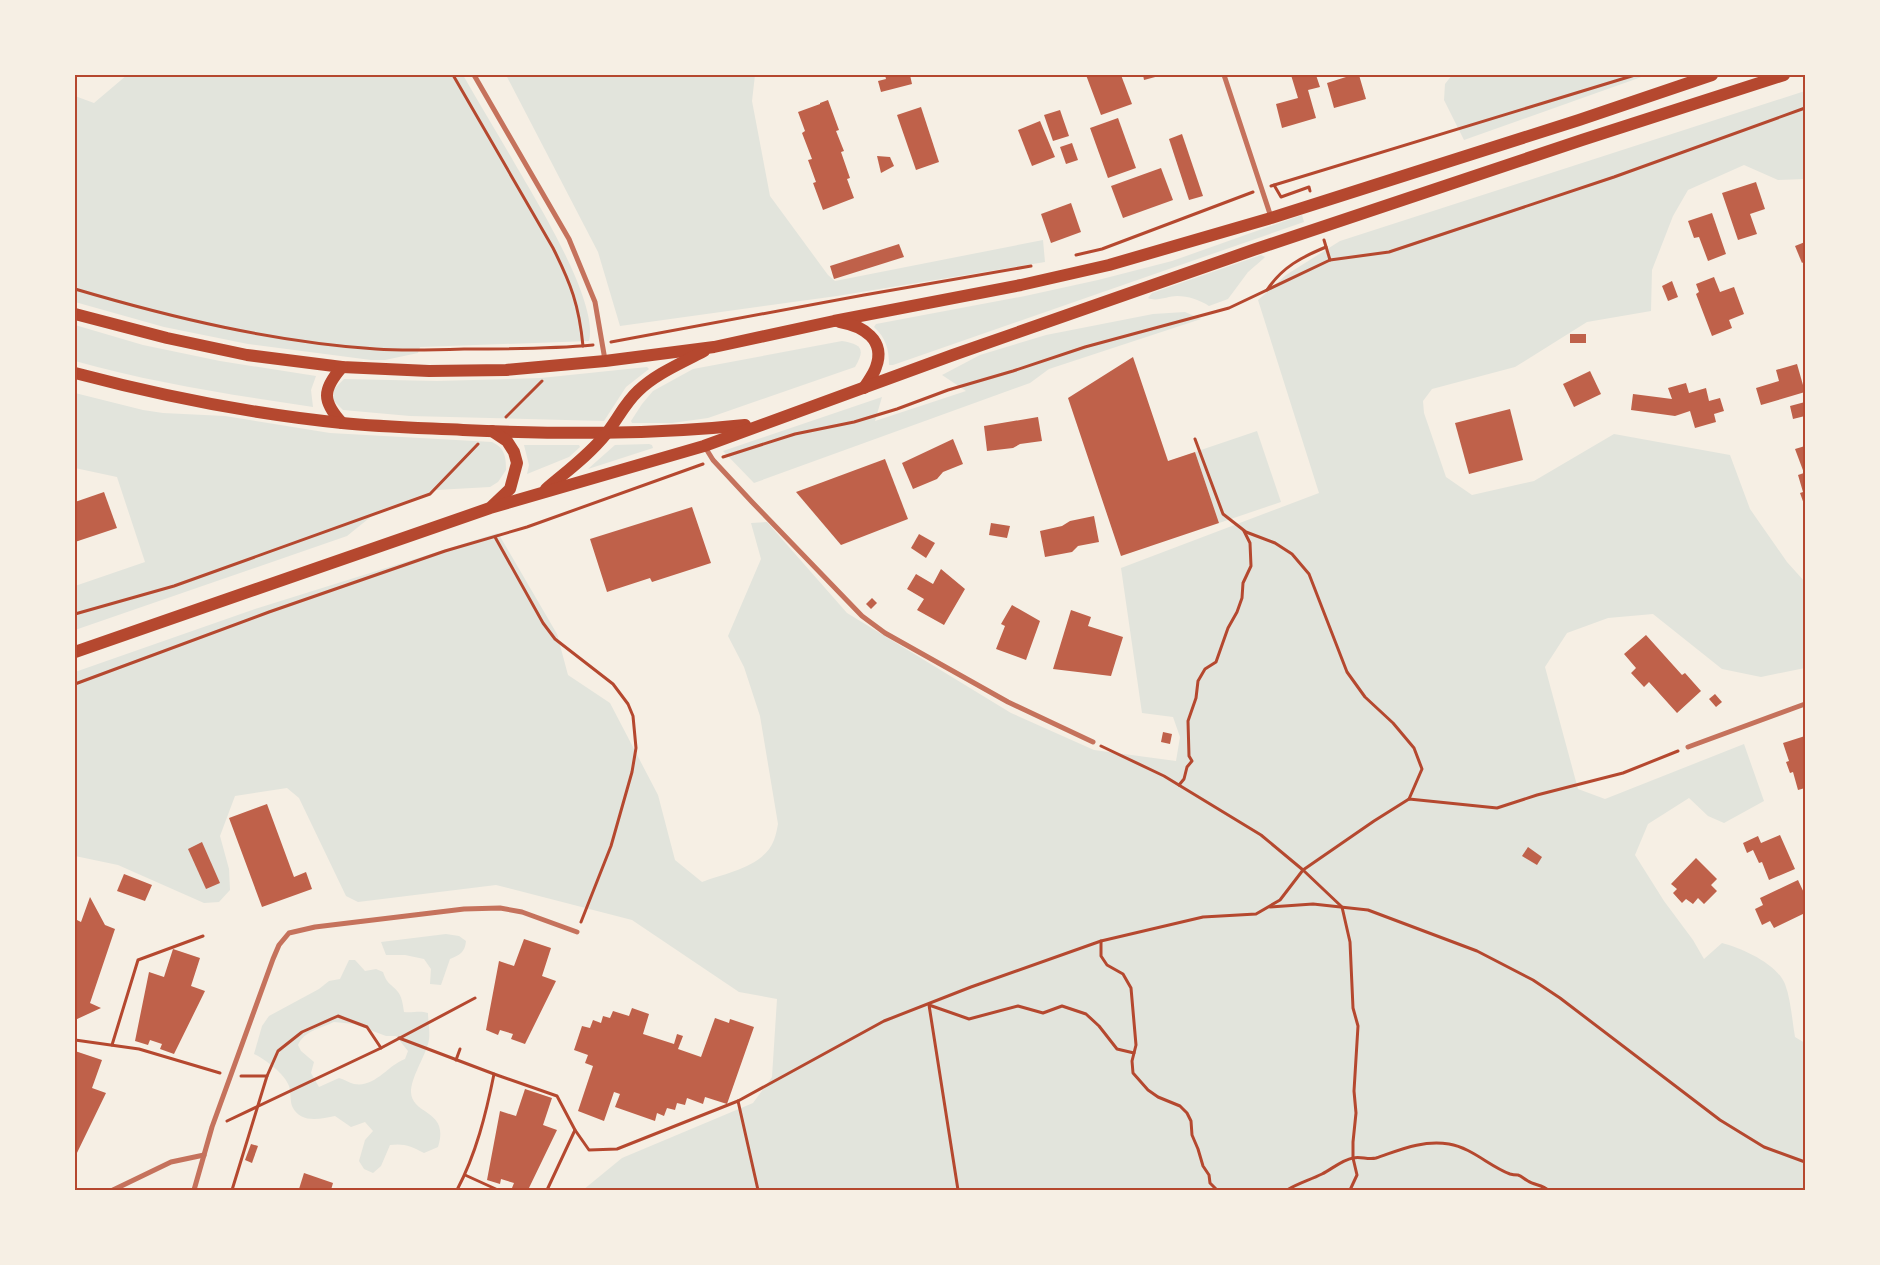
<svg xmlns="http://www.w3.org/2000/svg" width="1880" height="1265" viewBox="0 0 1880 1265" font-family="'Golos Text',sans-serif">
  <style>
    .green { fill: #e2e4dc; fill-rule: evenodd }
    .building { fill: #bf614a }
    .lines { fill: none; stroke-linecap: round; stroke-linejoin: round }
    .path { stroke: #b5482f; stroke-width: 3 }
    .minor { stroke: #c5725c; stroke-width: 5 }
    .primary { stroke: #b5482f; stroke-width: 12 }
    .neatline { fill: none; stroke: #b5482f; stroke-width: 2 }
  </style>
  <rect width="100%" height="100%" fill="#f6efe4"/>
  <g class="green">
    <path d="M127,75h336c17,30 35,59 52,89 21,36 84,138 74,177l-169,6 -2,6 -33,7h-14l-123,-16 -84,-17 -89,-25v-206l19,7z"/>
    <polygon points="506,75 755,75 752,101 770,196 828,275 835,281 1043,240 1045,262 837,296 620,326 598,252"/>
    <polygon points="1452,75 1647,75 1464,140 1444,100 1445,84"/>
    <path d="M1805,91v88l-27,1 -34,-15 -56,25 -15,26 -21,54 -1,41 -64,11 -72,45 -83,22 -9,12 1,12 22,64 26,18 62,-14 80,-47 116,21 20,54 37,53 18,20v86l-44,9 -39,-8 -69,-55 -45,4 -41,15 -22,34 33,122 27,10 139,-55 20,57 -40,22 -16,-7 -19,-18 -41,26 -13,31 29,46 29,39 11,19 18,-16c20,5 55,21 63,41 6,16 7,36 10,53l10,6v147h-1222l39,-32 131,-55 19,-26 5,-78 -38,-7 -107,-72 -136,-35 -138,17 -12,-6 -47,-98 -12,-10 -52,8 -15,40 9,33 1,21 -11,12 -15,1 -86,-38 -43,-9v-184l180,-63 243,-76 59,101 11,41 42,28 48,92 17,65 27,22c24,-9 62,-15 72,-42 2,-5 3,-11 4,-16l-18,-108 -16,-49 -16,-31 33,-77 -10,-36 16,-1 80,91 164,100 83,37 82,11 4,-24 -7,-20 -31,-4 -21,-145 198,-75 -61,-193 28,-25 54,-34z"/>
    <path d="M1302,215l2,7 -411,143h-4c0,-16 -3,-27 -15,-38l2,-3 149,-28 73,-16 74,-19z"/>
    <path d="M1261,255l4,2 -2,2 -15,13 -20,27 -19,7c-9,-6 -21,-10 -32,-10 -9,0 -20,6 -29,2l4,-5z"/>
    <polygon points="1185,312 1201,319 1049,369 1030,383 754,483 723,451 882,397 875,421 966,391 942,375 980,355 1046,335 1153,314"/>
    <path d="M75,325l68,20 77,16 96,15 -5,14 2,17c-80,-12 -160,-24 -238,-46z"/>
    <path d="M842,341c19,3 24,8 13,26l-147,51 -36,5h-40l-1,-2 11,-17 11,-13 40,-22z"/>
    <polygon points="647,367 649,369 626,387 604,421 410,416 343,410 333,400 334,389 344,379 437,381 541,378"/>
    <path d="M75,393l68,17 20,3 62,3 105,17 162,9c13,6 14,15 14,28l-8,12 -8,5 -54,3 -58,21 -31,25 -272,94v-44l70,-24 -28,-85 -42,-9z"/>
    <polygon points="1257,431 1281,502 1219,523 1195,452"/>
    <polygon points="649,444 652,445 653,448 588,469 615,445"/>
    <polygon points="524,445 579,445 580,447 569,457 527,474 529,465"/>
    <path d="M446,934l13,2 7,5c-1,11 -6,14 -16,18l-9,26 -11,-1 1,-15 -7,-10 -19,-4h-19l-5,-13z"/>
    <path d="M349,960h6l10,11 11,-2 7,3c5,14 7,10 15,20 4,5 5,13 6,20 9,1 16,-2 24,1 0,9 3,22 0,31 -4,14 -17,34 -17,48 1,24 39,17 27,55l-14,6c-12,-7 -21,-10 -34,-8l-9,21 -8,7 -9,-4 -5,-8 6,-21 8,-9 -8,-9 -14,5 -16,-11c-15,3 -35,8 -43,-10 -2,-6 -1,-14 -3,-20 -4,-12 -24,-27 -35,-32l8,-28 7,-10 50,-27 10,-8 11,-2zM334,1022l20,2 32,12h10l12,15 -3,8c-17,6 -30,29 -51,25 -5,-1 -10,-5 -15,-6l-20,9 -8,-14 3,-11 -13,-11 -3,-6c6,-14 23,-17 36,-23z"/>
  </g>
  <g class="building">
    <polygon points="885,75 910,75 912,84 881,92 878,81 886,79"/>
    <polygon points="1086,75 1121,75 1132,104 1101,115"/>
    <polygon points="1143,75 1159,75 1159,76 1144,80"/>
    <polygon points="1291,75 1316,75 1320,87 1308,90 1316,118 1282,128 1276,104 1298,98"/>
    <polygon points="1346,75 1359,75 1366,99 1334,108 1327,83 1346,77"/>
    <polygon points="828,100 839,130 836,131 844,151 841,152 850,178 847,179 854,198 823,210 813,183 816,182 808,160 812,159 802,133 805,131 798,112 820,104 820,103"/>
    <polygon points="921,107 939,162 916,170 897,115"/>
    <polygon points="1060,110 1069,136 1053,141 1044,115"/>
    <polygon points="1118,118 1136,168 1108,178 1090,128"/>
    <polygon points="1040,121 1055,157 1032,166 1018,130"/>
    <polygon points="1182,134 1203,196 1189,200 1169,139"/>
    <polygon points="1072,143 1078,160 1066,164 1060,147"/>
    <polygon points="877,156 890,157 894,166 881,173"/>
    <polygon points="1161,168 1173,200 1123,218 1111,186"/>
    <polygon points="1756,182 1765,209 1750,214 1757,234 1738,240 1722,193"/>
    <polygon points="1071,203 1081,232 1051,243 1041,214"/>
    <polygon points="1712,213 1726,254 1708,261 1699,237 1694,238 1688,221"/>
    <polygon points="1805,242 1805,261 1802,263 1795,246"/>
    <polygon points="899,244 904,257 834,279 830,266"/>
    <polygon points="1714,277 1720,292 1734,287 1744,314 1729,320 1732,328 1712,336 1696,294 1699,292 1696,284"/>
    <polygon points="1672,281 1678,297 1668,301 1662,286"/>
    <rect x="1570" y="334" width="16" height="9"/>
    <polygon points="1133,357 1168,461 1195,452 1219,523 1121,556 1068,398"/>
    <polygon points="1797,364 1805,392 1761,405 1756,388 1779,381 1776,370"/>
    <polygon points="1590,371 1601,394 1574,407 1563,384"/>
    <polygon points="1686,383 1689,393 1706,388 1709,401 1720,398 1724,411 1714,414 1716,422 1695,428 1690,411 1675,416 1631,410 1633,394 1672,399 1668,388"/>
    <polygon points="1805,402 1805,416 1793,419 1790,406"/>
    <polygon points="1510,409 1523,460 1469,474 1455,423"/>
    <polygon points="1038,417 1042,441 1020,444 1013,448 987,451 984,426"/>
    <polygon points="953,439 963,464 943,472 937,479 913,489 902,463"/>
    <polygon points="1805,446 1805,507 1800,493 1803,492 1798,475 1804,473 1795,449"/>
    <polygon points="885,459 908,519 841,545 796,492"/>
    <polygon points="104,492 117,528 75,542 75,502"/>
    <polygon points="692,507 711,563 652,582 650,578 607,592 590,539"/>
    <polygon points="1094,516 1099,542 1078,546 1072,552 1045,557 1040,531 1062,526 1070,521"/>
    <polygon points="991,523 1010,526 1007,538 989,535"/>
    <polygon points="919,534 935,543 926,558 911,548"/>
    <polygon points="941,569 965,589 944,625 917,610 924,599 907,589 916,574 933,584"/>
    <polygon points="872,598 877,603 871,609 866,604"/>
    <polygon points="1012,605 1040,621 1026,660 996,649 1005,626 1001,624"/>
    <polygon points="1071,610 1091,617 1088,626 1123,637 1111,676 1053,669"/>
    <polygon points="1646,635 1682,675 1685,673 1701,691 1677,713 1649,682 1644,687 1631,673 1636,668 1624,654"/>
    <polygon points="1715,694 1722,702 1716,707 1709,699"/>
    <polygon points="1163,732 1172,734 1170,744 1161,742"/>
    <polygon points="1805,736 1805,788 1798,790 1793,772 1790,773 1786,762 1789,761 1783,743"/>
    <polygon points="267,804 294,877 306,872 312,889 262,907 229,818"/>
    <polygon points="1780,835 1795,869 1769,880 1762,862 1759,863 1753,850 1747,853 1743,843 1758,836 1761,843"/>
    <polygon points="202,842 220,883 206,889 188,849"/>
    <polygon points="1528,847 1542,857 1537,865 1522,856"/>
    <polygon points="1696,858 1717,879 1711,885 1717,891 1704,904 1698,898 1693,904 1686,899 1682,903 1673,893 1677,889 1671,884"/>
    <polygon points="124,874 152,885 145,901 117,891"/>
    <polygon points="1798,880 1805,895 1805,913 1774,928 1770,921 1762,925 1755,909 1763,905 1760,898"/>
    <polygon points="90,897 105,925 115,929 90,1003 101,1008 75,1020 75,919 81,922"/>
    <polygon points="524,939 551,948 542,976 556,981 525,1044 511,1039 513,1034 500,1030 498,1035 486,1030 499,961 514,966"/>
    <polygon points="173,949 200,958 191,986 205,991 174,1054 160,1049 162,1044 150,1040 148,1045 135,1041 149,972 164,977"/>
    <polygon points="632,1008 649,1014 643,1034 674,1044 677,1034 683,1036 678,1049 701,1057 715,1018 729,1023 730,1019 754,1027 727,1104 705,1097 703,1104 687,1098 685,1105 677,1103 675,1110 667,1108 664,1116 657,1113 655,1121 615,1107 620,1094 614,1092 604,1121 578,1111 593,1066 585,1063 588,1055 574,1050 582,1026 590,1028 593,1020 601,1023 603,1016 610,1018 613,1011 629,1016"/>
    <polygon points="75,1051 102,1060 92,1088 106,1093 75,1157"/>
    <polygon points="525,1089 552,1098 543,1125 557,1130 528,1190 518,1190 512,1188 514,1183 501,1179 500,1184 487,1180 500,1111 516,1116"/>
    <polygon points="251,1144 258,1146 252,1163 245,1160"/>
    <polygon points="304,1173 333,1183 331,1190 299,1189"/>
  </g>
  <g class="lines">
    <g class="path">
      <path d="M453,75l100,173c18,36 26,57 30,98"/>
      <polyline points="1274,185 1281,197 1309,187 1310,191"/>
      <polyline points="1271,186 1635,75"/>
      <polyline points="1324,240 1330,260"/>
      <polyline points="1076,255 1102,249 1253,192"/>
      <path d="M75,289c98,29 199,53 301,60 29,2 59,1 88,0 43,0 86,0 129,-4"/>
      <path d="M1267,290c15,-23 35,-33 59,-43"/>
      <polyline points="611,342 864,295 1031,266"/>
      <polyline points="506,417 542,381"/>
      <polyline points="1195,439 1223,514 1246,532 1275,543 1292,554 1309,574 1347,672 1365,697 1393,723 1414,748 1422,769 1409,799"/>
      <polyline points="723,457 795,434 854,422 897,409 948,390 1013,371 1085,347 1229,308 1330,260 1389,252 1614,177 1805,108"/>
      <polyline points="495,537 543,623 555,639 613,684 628,704 633,716 636,748 632,772 611,846 581,922"/>
      <polyline points="75,614 174,586 430,494 478,444"/>
      <polyline points="75,684 269,612 445,551 527,527 703,464"/>
      <polyline points="1101,746 1164,776 1261,835 1303,870 1342,907 1350,942 1353,1008 1358,1026 1354,1091 1356,1113 1353,1142 1353,1158 1357,1175 1350,1190"/>
      <polyline points="1179,785 1184,779 1187,767 1192,761 1189,756 1188,721 1196,698 1198,681 1205,669 1216,662 1228,628 1237,612 1242,598 1243,583 1251,566 1250,543 1244,531"/>
      <polyline points="1270,907 1313,904 1368,910 1477,951 1533,980 1560,998 1720,1120 1764,1147 1805,1162"/>
      <polyline points="1101,941 1101,956 1107,965 1123,974 1131,988 1136,1045 1132,1061 1133,1073 1148,1090 1158,1097 1180,1106 1187,1113 1191,1121 1192,1135 1198,1149 1203,1166 1209,1175 1210,1183 1217,1190"/>
      <polyline points="399,1038 494,1074 557,1096 575,1130 589,1150 617,1149 738,1101 884,1021 971,987 1101,941 1203,917 1256,914 1280,900 1303,870 1374,821 1409,799 1497,808 1537,795 1623,773 1678,751"/>
      <polyline points="75,1040 139,1049 220,1073"/>
      <polyline points="112,1045 138,960 203,936"/>
      <polyline points="456,1060 460,1049"/>
      <polyline points="267,1076 278,1051 302,1032 338,1016 367,1027 381,1048"/>
      <polyline points="738,1101 758,1190"/>
      <polyline points="227,1121 381,1048 475,998"/>
      <polyline points="465,1175 498,1190"/>
      <polyline points="232,1190 267,1076 241,1076"/>
      <path d="M457,1190c19,-36 29,-76 37,-116"/>
      <polyline points="547,1190 575,1130"/>
      <polyline points="958,1190 929,1005 969,1019 1018,1006 1043,1013 1062,1006 1086,1014 1099,1026 1117,1049 1134,1053"/>
      <path d="M1287,1190c12,-7 23,-10 35,-16 10,-5 20,-14 31,-16 7,-2 15,2 23,0 24,-8 45,-18 73,-14 23,4 40,22 61,30 3,1 5,1 8,1 4,1 6,4 10,6 6,4 15,4 20,9"/>
    </g>
    <g class="minor">
      <polyline points="474,75 569,239 595,302 605,360"/>
      <polyline points="1224,75 1271,217"/>
      <polyline points="705,447 713,460 752,502 862,616 885,633 1008,702 1093,742"/>
      <polyline points="1688,747 1805,704"/>
      <polyline points="113,1190 171,1162 204,1155"/>
      <polyline points="194,1190 212,1127 273,959 279,945 289,933 315,927 464,909 500,908 522,912 577,932"/>
    </g>
    <g class="primary">
      <polyline points="75,314 167,338 247,355 342,367 429,371 506,370 605,361 714,347 834,321 1021,285 1109,265 1271,218 1579,120 1712,75"/>
      <path d="M840,322c23,4 46,18 36,45 -2,7 -8,14 -12,21"/>
      <path d="M342,367c-20,23 -20,34 0,56"/>
      <path d="M75,373c87,23 177,41 267,50 40,4 81,5 121,7 94,4 188,5 282,-5"/>
      <polyline points="492,431 507,441 514,452 517,463 510,489 492,506"/>
      <path d="M546,489c21,-18 43,-34 60,-55 11,-14 19,-31 32,-43 19,-18 44,-28 66,-40"/>
      <polyline points="75,652 490,508 704,446 953,355 1253,250 1582,140 1784,75"/>
    </g>
  </g>
  <rect width="1880" height="1265" fill="none" stroke="#f6efe4" stroke-width="152"/>
  <rect x="76" y="76" width="1728" height="1113" class="neatline"/>
</svg>
